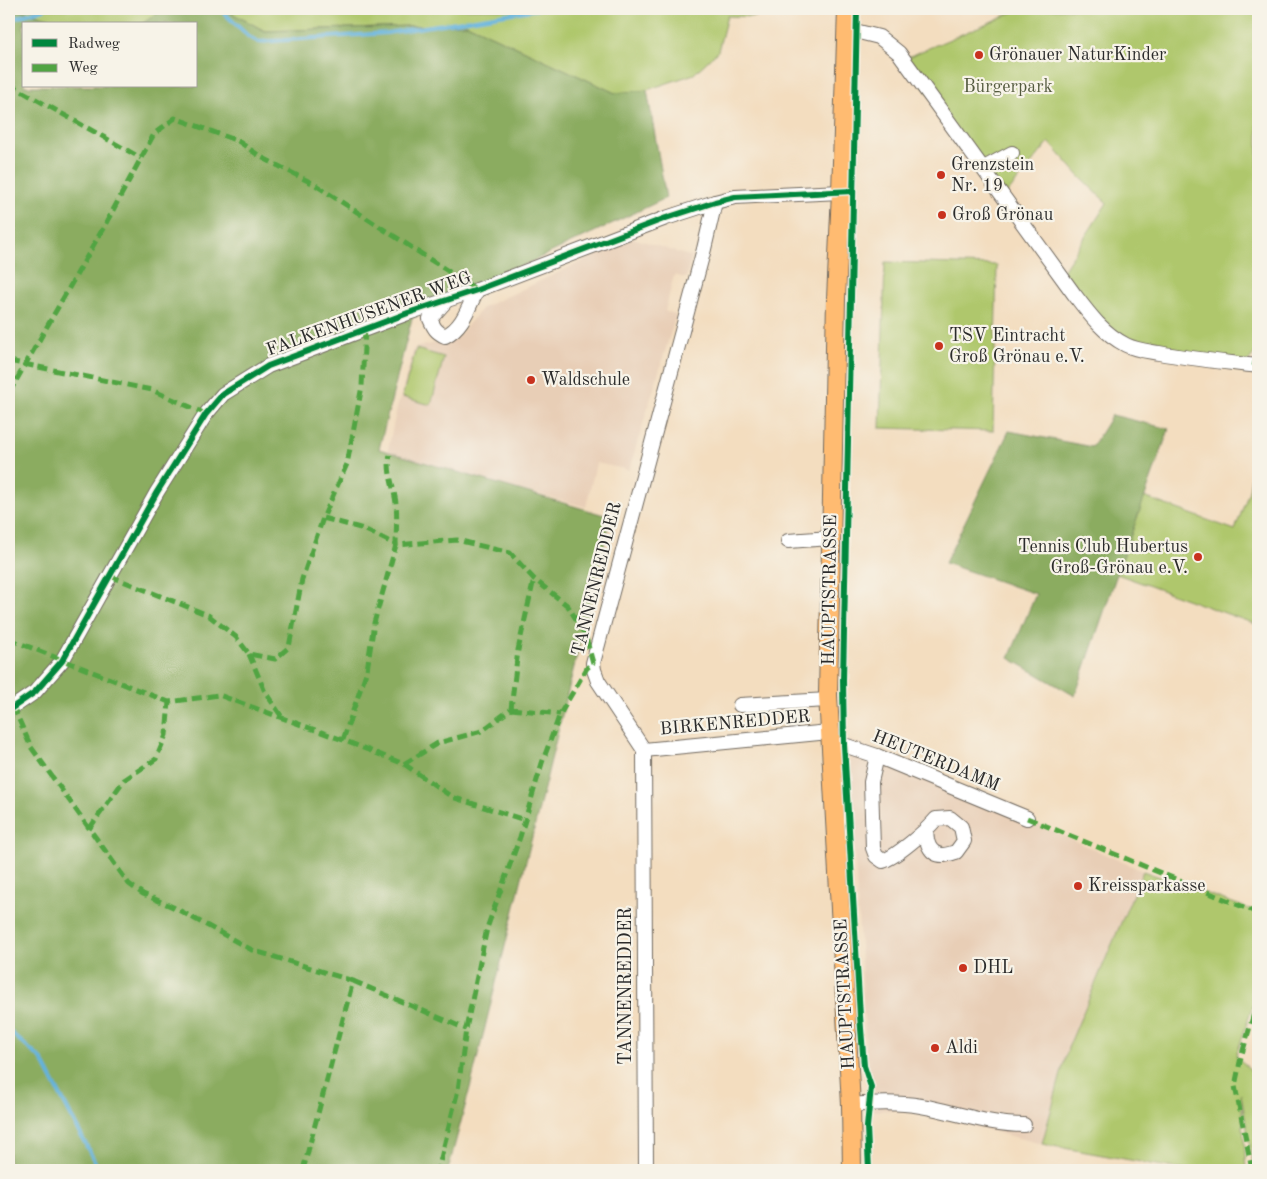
<svg xmlns="http://www.w3.org/2000/svg" width="1267" height="1179" viewBox="0 0 1267 1179" font-family="'Old Standard TT',serif">
  <style>
    .built { fill: #e8ceb6 }
    .green { fill: #afc76c; stroke: #6d794c }
    .forest { fill: #8bac60; stroke: #5b6c46 }
    .lines { fill: none; stroke-linecap: round; stroke-linejoin: round }
    .stream { stroke: #62b2dd; stroke-width: 4 }
    .minor-casing { stroke: #71695f; stroke-width: 16 }
    .major-casing { stroke: #71695f; stroke-width: 20 }
    .minor { stroke: #fff; stroke-width: 14 }
    .major { stroke: #ffbb71; stroke-width: 18 }
    .quiet { stroke: #51a443; stroke-width: 5; stroke-dasharray: 10 5; stroke-linecap: butt }
    .cycleway-casing { stroke: #f7f3e8; stroke-width: 9 }
    .cycleway { stroke: #00873e; stroke-width: 6 }
    .poi-dot { fill: #c8321e; stroke: #f7f3e8; stroke-width: 2 }
    .labels { text-anchor: middle; dominant-baseline: central; stroke-width: 4.5; stroke-linejoin: round; paint-order: stroke }
    .poi-label { font-size: 18px; fill: #2b2b2b; stroke: #f7f3e8; text-anchor: start }
    .park-label { font-size: 18px; fill: #535a3e; stroke: #f7f3e8 }
    .street-label { font-size: 18px; fill: #2b2b2b; stroke: #f7f3e8 }
  </style>
  <rect width="100%" height="100%" fill="#f7f3e8"/>
  <filter id="ink" filterUnits="userSpaceOnUse"><feTurbulence type="fractalNoise" baseFrequency=".02" numOctaves="2"/><feDisplacementMap in="SourceGraphic" scale="10" xChannelSelector="R" yChannelSelector="G"/><feConvolveMatrix kernelMatrix="1 2 1 2 8 2 1 2 1" color-interpolation-filters="sRGB"/></filter>
  <filter id="wash" filterUnits="userSpaceOnUse"><feTurbulence type="fractalNoise" baseFrequency=".0096" numOctaves="4" result="noise"/><feDisplacementMap in="SourceGraphic" scale="20" xChannelSelector="R" yChannelSelector="G"/><feGaussianBlur stdDeviation="1.12" result="paint"/><feColorMatrix in="noise" values="0 0 0 0 0 0 0 0 0 0 0 0 0 0 0 0 0 1.4 0 .05"/><feComposite in="paint" operator="in"/></filter>
  <g filter="url(#wash)">
    <rect width="100%" height="100%" fill="#f3ddbf"/>
    <g class="built">
      <polygon points="633,238 692,257 686,278 674,275 665,311 676,315 629,470 596,463 586,507 387,454 396,412 414,348 457,338 482,308"/>
      <polygon points="848,740 1143,871 1068,1048 1042,1144 920,1113 894,1110 873,1111 874,1085 867,1065"/>
    </g>
    <g class="green">
      <polygon points="16,9 164,9 142,24 69,24"/>
      <polygon points="224,9 759,9 756,17 727,16 718,51 694,74 647,90 615,93 467,24 265,31"/>
      <polygon points="1018,9 1258,9 1258,349 1245,365 1119,341 1060,276 1107,203 1080,177 1049,142 1004,197 903,59 1016,11"/>
      <polygon points="885,262 997,265 993,431 880,428"/>
      <polygon points="416,349 444,357 431,405 402,397"/>
      <polygon points="1258,430 1258,625 1117,574 1144,497 1235,530 1249,491"/>
      <polygon points="1143,871 1258,912 1258,990 1236,1056 1258,1077 1258,1170 1254,1170 1241,1094 1246,1170 1185,1170 1042,1144 1068,1048"/>
    </g>
    <g class="forest">
      <polygon points="9,9 16,9 69,24 24,24 24,86 196,86 196,24 142,24 164,9 224,9 265,31 467,24 615,93 647,90 666,198 412,318 379,449 611,517 471,1084 448,1170 9,1170"/>
      <polygon points="1112,415 1169,429 1117,574 1075,696 1009,658 1036,594 945,563 1009,431 1092,447"/>
    </g>
    <g class="lines">
      <g class="stream">
        <polyline points="220,9 249,37 259,42 387,33 538,9"/>
        <polyline points="9,20 44,9"/>
        <polyline points="9,1031 42,1060 99,1170"/>
      </g>
    </g>
  </g>
  <g filter="url(#ink)">
    <g class="lines">
      <defs>
        <g id="minor">
          <path d="M847,29l32,8 20,16 175,241c15,20 29,39 52,51 10,5 22,6 33,8 33,6 66,9 99,13"/>
          <polyline points="984,168 1012,153"/>
          <path d="M445,302l-15,17c4,9 6,13 15,17 18,-9 23,-28 32,-46"/>
          <polyline points="788,541 831,538"/>
          <polyline points="740,705 828,700"/>
          <polyline points="9,710 35,692 62,661 157,492 206,414 223,394 268,366 408,313 477,290 666,218 715,202 735,197 841,192"/>
          <polyline points="829,745 844,745 877,756 1027,818"/>
          <polyline points="644,750 829,732"/>
          <path d="M877,756l-6,26 2,66 3,8 7,5c14,-5 43,-30 53,-42l14,-1 11,9 3,14 -8,11c-4,1 -9,3 -13,3 -14,0 -18,-15 -16,-26"/>
          <path d="M851,1105c23,-2 47,-3 70,1 35,6 68,19 103,19"/>
          <polyline points="646,1170 644,750 598,681 594,670 593,663 704,249 715,202"/>
        </g>
        <polyline id="major" points="847,9 841,192 836,299 828,695 851,1105 852,1170"/>
      </defs>
      <use href="#minor" class="minor-casing"/>
      <use href="#major" class="major-casing"/>
      <use href="#minor" class="minor"/>
      <use href="#major" class="major"/>
      <g class="quiet">
        <polyline points="9,84 141,158"/>
        <polyline points="9,361 152,390 206,414"/>
        <polyline points="1254,366 1258,352"/>
        <polyline points="9,393 105,225 154,134 175,118 238,141 261,157 314,184 477,290"/>
        <path d="M323,518l41,11 32,16c0,-15 2,-33 -1,-48 -3,-15 -8,-27 -5,-42"/>
        <polyline points="110,576 208,615 236,637 249,654 275,659 289,647 302,579 323,518 347,464 362,386 365,329"/>
        <polyline points="9,639 169,702 219,695 343,740 404,764 452,797 525,820"/>
        <polyline points="249,654 265,692 282,717"/>
        <polyline points="13,706 31,747 129,884 143,894 173,907 252,950 353,981 303,1170"/>
        <polyline points="511,709 560,714"/>
        <polyline points="343,740 367,670 374,623 396,545 457,540 510,553 534,579 568,606 585,634 593,663 587,668 560,714 542,763 520,837 487,928 466,1029 458,1090 438,1170"/>
        <polyline points="404,764 438,743 482,731 511,709 518,650 534,579"/>
        <polyline points="1027,818 1258,913"/>
        <polyline points="89,829 124,780 156,759 166,735 169,702"/>
        <polyline points="353,981 466,1029"/>
        <polyline points="1252,1170 1235,1086 1241,1057 1258,1000"/>
      </g>
      <defs>
        <g id="cycleway">
          <polyline points="857,9 843,680 844,745 860,1016 864,1066 871,1087 867,1127 869,1170"/>
          <polyline points="9,710 35,692 62,661 157,492 206,414 223,394 268,366 408,313 477,290 666,218 715,202 735,197 852,191"/>
        </g>
      </defs>
      <use href="#cycleway" class="cycleway-casing"/>
      <use href="#cycleway" class="cycleway"/>
    </g>
  </g>
  <g class="poi-dot">
    <circle cx="979" cy="55" r="5"/>
    <circle cx="941" cy="175" r="5"/>
    <circle cx="942" cy="215" r="5"/>
    <circle cx="939" cy="346" r="5"/>
    <circle cx="531" cy="380" r="5"/>
    <circle cx="1198" cy="557" r="5"/>
    <circle cx="1078" cy="886" r="5"/>
    <circle cx="963" cy="968" r="5"/>
    <circle cx="935" cy="1048" r="5"/>
  </g>
  <g class="labels">
    <g class="poi-label">
      <text x="989" y="55">Grönauer NaturKinder</text>
      <text x="951" y="165">Grenzstein<tspan x="951" dy="21">Nr. 19</tspan></text>
      <text x="952" y="215">Groß Grönau</text>
      <text x="949" y="336">TSV Eintracht<tspan x="949" dy="21">Groß Grönau e.V.</tspan></text>
      <text x="541" y="380">Waldschule</text>
      <text x="1188" y="547" text-anchor="end">Tennis Club Hubertus<tspan x="1188" dy="21">Groß-Grönau e.V.</tspan></text>
      <text x="1088" y="886">Kreissparkasse</text>
      <text x="973" y="968">DHL</text>
      <text x="945" y="1048">Aldi</text>
    </g>
    <g class="park-label">
      <text x="1008" y="87">Bürgerpark</text>
    </g>
    <g class="street-label">
      <text transform="translate(369 314) rotate(-20)">FALKENHUSENER WEG</text>
      <text transform="translate(597 579) rotate(-76)">TANNENREDDER</text>
      <text transform="translate(830 590) rotate(-89)">HAUPTSTRASSE</text>
      <text transform="translate(735 723) rotate(-5)">BIRKENREDDER</text>
      <text transform="translate(936 761) rotate(22)">HEUTERDAMM</text>
      <text transform="translate(626 986) rotate(-90)">TANNENREDDER</text>
      <text transform="translate(845 994) rotate(-93)">HAUPTSTRASSE</text>
    </g>
  </g>
  <rect width="1267" height="1179" fill="none" stroke="#f7f3e8" stroke-width="30"/>
  <rect x="22" y="22" width="175" height="65" fill="#f7f3e8" stroke="#a5a39c"/>
  <rect x="32" y="39" width="25" height="8" fill="#00873e" stroke="#a5a39c"/>
  <text x="68" y="48" font-size="15" fill="#2b2b2b">Radweg</text>
  <rect x="32" y="64" width="25" height="8" fill="#51a443" stroke="#a5a39c"/>
  <text x="68" y="72" font-size="15" fill="#2b2b2b">Weg</text>
</svg>
